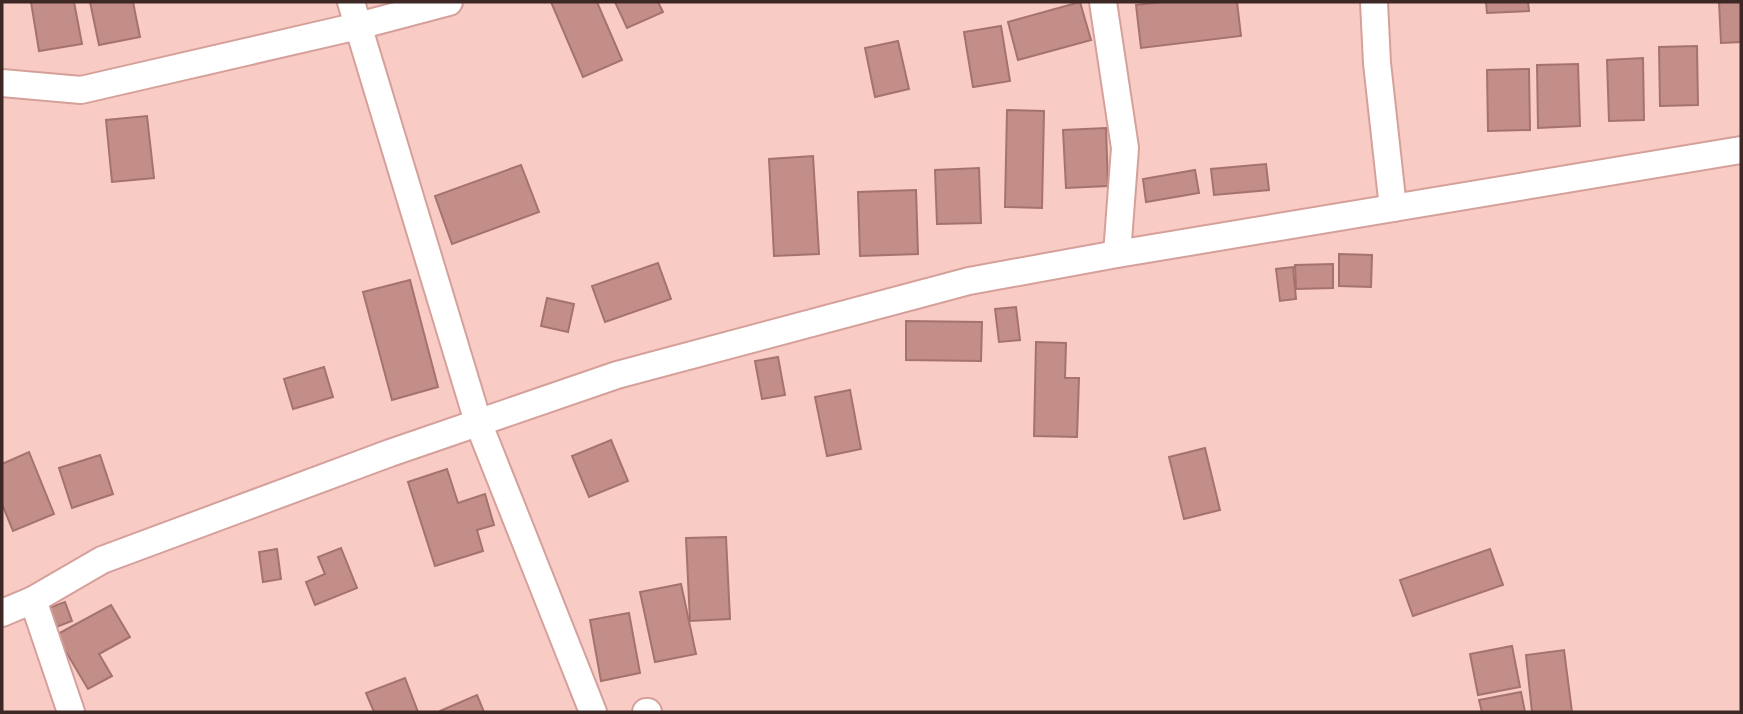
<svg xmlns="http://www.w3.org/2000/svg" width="1743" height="714" viewBox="0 0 1743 714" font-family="Quicksand,sans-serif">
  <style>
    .building { fill: #c38e88; stroke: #a5726d; stroke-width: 2 }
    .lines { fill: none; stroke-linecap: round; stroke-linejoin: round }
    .minor-casing { stroke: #d6a09a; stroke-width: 30 }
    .minor { stroke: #fff; stroke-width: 26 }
  </style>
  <rect width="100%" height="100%" fill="#f8cbc5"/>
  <g class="building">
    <polygon points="31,2 74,2 82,44 39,51"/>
    <polygon points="90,2 133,2 140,37 99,45"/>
    <polygon points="551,2 597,2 622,60 583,77"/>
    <polygon points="615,2 658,2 663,12 627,28"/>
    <polygon points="1080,2 1091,40 1018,60 1008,22"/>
    <polygon points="1162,2 1237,2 1241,36 1141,48 1136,5"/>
    <polygon points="1486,2 1528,2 1529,11 1487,13"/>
    <polygon points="1719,2 1741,2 1741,42 1721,43"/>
    <polygon points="1001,26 1010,81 973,87 964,32"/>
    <polygon points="898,41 909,89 875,97 865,48"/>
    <polygon points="1697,46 1698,105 1660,106 1659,47"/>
    <polygon points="1643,58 1644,120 1609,121 1607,60"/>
    <polygon points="1578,64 1580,126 1538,128 1537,65"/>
    <polygon points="1529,69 1530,130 1488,131 1487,70"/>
    <polygon points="1007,110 1044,111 1042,208 1005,207"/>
    <polygon points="147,116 154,178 112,182 106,120"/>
    <polygon points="1106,128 1108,186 1066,188 1063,130"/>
    <polygon points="813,156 819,254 774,256 769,159"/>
    <polygon points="1266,164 1269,190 1214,195 1211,169"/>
    <polygon points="521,165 539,212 452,244 435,196"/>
    <polygon points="979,168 981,223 937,224 935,170"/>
    <polygon points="1195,170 1199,193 1146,202 1143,179"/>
    <polygon points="916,190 918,254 860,256 858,192"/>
    <polygon points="1339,254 1372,255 1371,287 1339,286"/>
    <polygon points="658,263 671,299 605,322 592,286"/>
    <polygon points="1333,264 1333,288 1296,289 1295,265"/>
    <polygon points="1293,267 1296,299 1280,301 1276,269"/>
    <polygon points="410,280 438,387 392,400 363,292"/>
    <polygon points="547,298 574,304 568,332 541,326"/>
    <polygon points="1016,307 1020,340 999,342 995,309"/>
    <polygon points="906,321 982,322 981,361 906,360"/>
    <polygon points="1036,342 1066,343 1065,378 1079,378 1077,437 1034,436"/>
    <polygon points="778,357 785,395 762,399 755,361"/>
    <polygon points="324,367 333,397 293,409 284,379"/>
    <polygon points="850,390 861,449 827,456 815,397"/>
    <polygon points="611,440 628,481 589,497 572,456"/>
    <polygon points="1205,448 1220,510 1184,519 1169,457"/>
    <polygon points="29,452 54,514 13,531 2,504 2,464"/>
    <polygon points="100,455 113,494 72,508 59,468"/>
    <polygon points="447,469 458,503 485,494 494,525 477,530 483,551 435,566 408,482"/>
    <polygon points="726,537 730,619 690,621 686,538"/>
    <polygon points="341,548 357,588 315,605 306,582 325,574 318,557"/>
    <polygon points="277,549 281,579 263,582 259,552"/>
    <polygon points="1490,549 1503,585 1413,616 1400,580"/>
    <polygon points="681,584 696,654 655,662 640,592"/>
    <polygon points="65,602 72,621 51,629 43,610"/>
    <polygon points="111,605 130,637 99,654 112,676 88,689 56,635"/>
    <polygon points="629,613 640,673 601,681 590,620"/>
    <polygon points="1512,646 1520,687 1478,695 1470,654"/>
    <polygon points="1564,650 1572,712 1532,712 1526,655"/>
    <polygon points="405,678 418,712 374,712 366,693"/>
    <polygon points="1521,692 1525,712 1482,712 1479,700"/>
    <polygon points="477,695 484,712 440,712 440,711"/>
  </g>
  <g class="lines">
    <defs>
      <g id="minor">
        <polyline points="351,2 478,422 593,712"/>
        <polyline points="1103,2 1125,148 1117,254"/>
        <polyline points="1374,2 1377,63 1393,208"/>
        <polyline points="2,83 81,90 358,26 449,2"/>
        <polyline points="33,600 71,712"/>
        <polyline points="2,613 33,600 102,560 390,453 617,375 969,281 1117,254 1741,150"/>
        <polyline points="646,712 648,712"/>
      </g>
    </defs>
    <use href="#minor" class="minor-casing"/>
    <use href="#minor" class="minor"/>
  </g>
  <rect width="1743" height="714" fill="none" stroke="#3e2826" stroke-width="7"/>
</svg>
